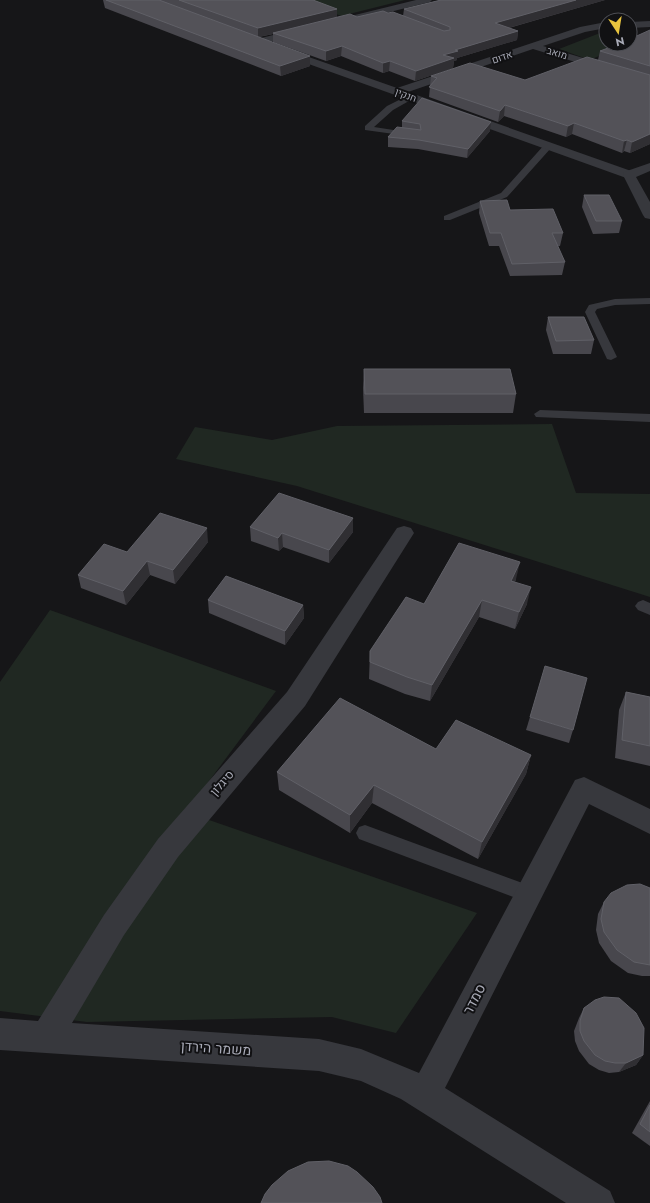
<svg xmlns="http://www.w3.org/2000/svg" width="650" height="1203" viewBox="0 0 650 1203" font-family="Jost,Heebo,sans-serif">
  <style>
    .green { fill: #202822 }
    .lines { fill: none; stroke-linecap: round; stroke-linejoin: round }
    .service { fill: #37383d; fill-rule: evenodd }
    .minor { fill: #37383d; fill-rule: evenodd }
    .tertiary { fill: #37383d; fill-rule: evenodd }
    .wall { fill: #48474d }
    .shaded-wall { fill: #302f33 }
    .building { fill: #535258; stroke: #606067 }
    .labels { text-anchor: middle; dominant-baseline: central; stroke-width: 4; stroke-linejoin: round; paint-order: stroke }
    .far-street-label { font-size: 10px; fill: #a9abb7; stroke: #111113 }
    .street-label { font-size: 12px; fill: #a9abb7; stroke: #111113 }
    .near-street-label { font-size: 14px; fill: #a9abb7; stroke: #111113 }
  </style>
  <rect width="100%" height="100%" fill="#161618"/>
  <g class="green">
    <polygon points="303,0 405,0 341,16"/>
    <polygon points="600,33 606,33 606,44 626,44 590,60 559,49"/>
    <polygon points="552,424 576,493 650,494 650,597 297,486 176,459 195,427 272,440 337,426"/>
    <polygon points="50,610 276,691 186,812 477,913 396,1033 332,1017 87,1022 0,1011 0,682"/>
  </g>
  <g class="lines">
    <g class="service">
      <polygon points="409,95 416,97 393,110 374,127 413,133 417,135 416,137 365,130 365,126 387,106"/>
      <polygon points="548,143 552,146 551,148 507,197 450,220 444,220 444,216 501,193 545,144"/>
      <polygon points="650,298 650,304 615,305 597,309 595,312 617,357 611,360 607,359 585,312 589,305 615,299"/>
      <polygon points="540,410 650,414 650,422 536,417 534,414"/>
      <polygon points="643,600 650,603 650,615 638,610 635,606 638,602"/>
      <polygon points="365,825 536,888 539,894 536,900 529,903 359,839 356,833 359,827"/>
    </g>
    <g class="minor">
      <polygon points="416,0 432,0 430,2 257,45 252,42 253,40"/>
      <polygon points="650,21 650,27 630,28 630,22"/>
      <polygon points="606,22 606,28 585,32 543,46 650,78 650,85 533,49 408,92 634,172 635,175 629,179 278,53 277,51 278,49 286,49 397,88 580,27"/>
      <polygon points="404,526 411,528 414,533 305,706 178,857 124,935 72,1023 319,1039 361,1049 419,1073 575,780 584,777 650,809 650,834 589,804 445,1088 610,1191 615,1203 566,1203 401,1099 361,1081 319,1071 0,1050 0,1018 38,1021 104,915 158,839 287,692 397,528"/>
    </g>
    <polygon class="tertiary" points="650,163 650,171 636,177 650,202 650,219 645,218 643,215 623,175 624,172"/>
  </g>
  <g class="wall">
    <polygon points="103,0 313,0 337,18 357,17 388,13 403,16 404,9 441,0 605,0 509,28 518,31 517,40 457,58 457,60 454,61 453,68 415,81 389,71 383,73 341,56 326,61 273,42 273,34 259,37 310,66 281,76 105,8"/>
    <polygon points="650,30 650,144 630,153 624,151 622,153 572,134 566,137 504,116 498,122 429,97 431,76 525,80 598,60 600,51 630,44"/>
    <polygon points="402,121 490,131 467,158 418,149 388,147 388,137 402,128"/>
    <polygon points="584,195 622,221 619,233 593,234 582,207"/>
    <polygon points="480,201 510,210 563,233 560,246 557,246 565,262 562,275 510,276 499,246 489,246 479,213"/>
    <polygon points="548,317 594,340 591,354 553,354 546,330"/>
    <polygon points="364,369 516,394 513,413 364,413 363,388"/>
    <polygon points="250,527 353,532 329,563 283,547 279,551 251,541"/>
    <polygon points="208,542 175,584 150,575 126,605 81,588 78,575 127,552"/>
    <polygon points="516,579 515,582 527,604 515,629 479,617 430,701 405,694 369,679 370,651 424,604"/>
    <polygon points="208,600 303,605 304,618 285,645 209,613"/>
    <polygon points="626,692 650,697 650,766 615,758 619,710"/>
    <polygon points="530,717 573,730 569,743 526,730"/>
    <polygon points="436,749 531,755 526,774 478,859 372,803 350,833 279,790 277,772"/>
    <polygon points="650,888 650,976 642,976 628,973 611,961 599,943 596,930 598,914 604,902"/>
    <polygon points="584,1008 643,1055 636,1065 619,1072 609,1073 599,1070 589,1064 579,1051 575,1041 574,1031 579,1018"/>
    <polygon points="650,1101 650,1146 632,1133"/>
  </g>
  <g class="shaded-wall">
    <polygon points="576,0 605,0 494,32 495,23"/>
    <polygon points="337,9 337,18 273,33 273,34 258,37 258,28"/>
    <polygon points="518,31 517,40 457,58 457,60 454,61 453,68 415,81 416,71 443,55 455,50"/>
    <polygon points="342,46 341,56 326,61 326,51"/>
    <polygon points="310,56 310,66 281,76 280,66"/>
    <polygon points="390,61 389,71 383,73 383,63"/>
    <polygon points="505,105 504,116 498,122 500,111"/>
    <polygon points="491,122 490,131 467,158 468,149"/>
    <polygon points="574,123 572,134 566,137 568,126"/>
    <polygon points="650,134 650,144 630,153 632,142"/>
    <polygon points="627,140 624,151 622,153 624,141"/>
    <polygon points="353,518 353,532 329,563 329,550"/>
    <polygon points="207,528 208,542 175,584 173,570"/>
    <polygon points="282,533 283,547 279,551 278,538"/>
    <polygon points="147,561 150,575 126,605 123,591"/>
    <polygon points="520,562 516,579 507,598 511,581"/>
    <polygon points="531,587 527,604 515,629 519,612"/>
    <polygon points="482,600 479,617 430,701 432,685"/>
    <polygon points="303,605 304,618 285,645 285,631"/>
    <polygon points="531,755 526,774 478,859 482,842"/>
    <polygon points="374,785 372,803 350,833 350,815"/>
    <polygon points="643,1055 636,1065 619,1072 626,1063"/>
  </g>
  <g class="building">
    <polygon points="106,0 159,0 310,56 280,66"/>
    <polygon points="179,0 313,0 337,9 258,28"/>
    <polygon points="441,0 576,0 495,23 518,31 455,50 458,51 443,55 454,58 416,71 390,61 383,63 342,46 326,51 273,33 350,14 357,17 383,11 388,13 393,12 444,31 450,30 450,27 404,9"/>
    <polygon points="650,30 650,66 600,51 619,44 630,44 630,39"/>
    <polygon points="587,57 650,75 650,134 632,142 627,140 624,141 574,123 568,126 505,105 500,111 429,87 437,78 431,76 470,63 525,80"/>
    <polygon points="422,98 491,122 468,149 419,140 388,137 397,127 421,130 420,124 402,121"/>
    <polygon points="584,195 609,195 622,221 596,221"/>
    <polygon points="507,200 510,210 553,209 563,233 552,233 565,262 512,264 501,233 490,233 480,201"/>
    <polygon points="548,317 584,317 594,340 556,341"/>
    <polygon points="364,369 510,369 516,394 365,394"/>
    <polygon points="279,493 353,518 329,550 282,533 278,538 250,527"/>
    <polygon points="160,513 207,528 173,570 147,561 123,591 78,575 104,544 127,552"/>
    <polygon points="459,543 520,562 511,581 531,587 519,612 482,600 432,685 407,677 370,662 370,651 406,597 424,604"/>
    <polygon points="226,576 303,605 285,631 208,600"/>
    <polygon points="545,666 587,678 573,730 530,717"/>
    <polygon points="626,692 650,697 650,746 622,740"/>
    <polygon points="340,698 436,749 456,720 531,755 482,842 374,785 350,815 277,772"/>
    <polygon points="640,884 650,888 650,965 634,962 617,950 604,932 601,919 604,902 611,893 627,885"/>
    <polygon points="604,997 619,998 636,1013 644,1028 643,1055 626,1063 615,1063 605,1061 595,1055 584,1041 580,1031 580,1021 584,1008 595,1000"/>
    <polygon points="650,1105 650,1132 640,1124"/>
    <polygon points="329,1161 348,1166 357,1172 373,1187 380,1197 382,1203 261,1203 265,1194 272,1185 288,1171 308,1162"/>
  </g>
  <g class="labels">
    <g class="far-street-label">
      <text transform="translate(557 53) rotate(17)">מואב</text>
      <text transform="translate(502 57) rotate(-19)">אדום</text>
      <text transform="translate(406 95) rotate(20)">חנקין</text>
    </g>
    <g class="street-label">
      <text transform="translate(222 783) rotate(-49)">סיגלון</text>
    </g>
    <g class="near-street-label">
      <text transform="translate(474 999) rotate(-62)">סמדר</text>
      <text transform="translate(216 1048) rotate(4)">משמר הירדן</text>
    </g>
  </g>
  <g transform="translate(618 32) rotate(168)"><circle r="19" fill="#111113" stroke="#4e4f55"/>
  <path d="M0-3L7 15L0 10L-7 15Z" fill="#e8c43e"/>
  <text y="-6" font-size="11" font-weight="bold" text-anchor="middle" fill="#a9abb7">N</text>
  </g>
</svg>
